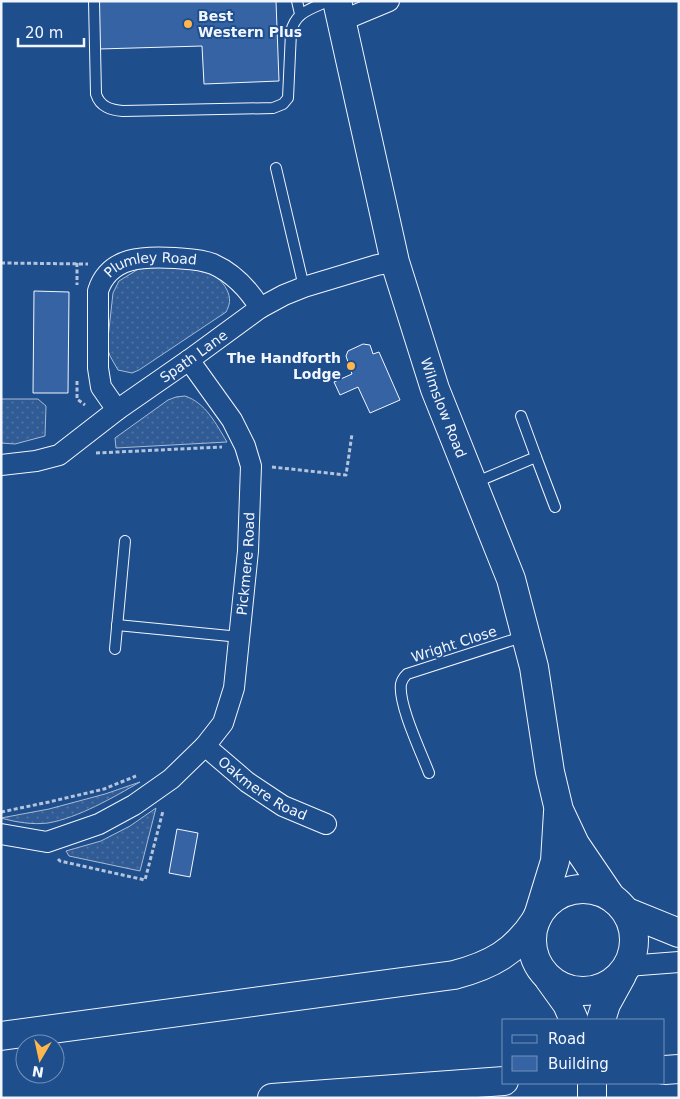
<svg xmlns="http://www.w3.org/2000/svg" width="680" height="1099" viewBox="0 0 680 1099" font-family="'DejaVu Sans',sans-serif">
  <style>
    .grass { fill: url(#grass-dots); stroke: #a8bbd7 }
    .building { fill: #3563a3; stroke: #f2f6ff }
    .lines { fill: none; stroke-linecap: round; stroke-linejoin: round }
    .lane-casing { stroke: #f2f6ff; stroke-width: 12 }
    .street-casing { stroke: #f2f6ff; stroke-width: 22 }
    .secondary-casing { stroke: #f2f6ff; stroke-width: 30 }
    .highway-casing { stroke: #f2f6ff; stroke-width: 30 }
    .path { stroke: #b3c4dc; stroke-width: 3; stroke-dasharray: 4 2.5; stroke-linecap: butt }
    .lane { stroke: #1f4e8c; stroke-width: 10 }
    .street { stroke: #1f4e8c; stroke-width: 20 }
    .secondary { stroke: #1f4e8c; stroke-width: 28 }
    .highway { stroke: #1f4e8c; stroke-width: 28 }
    .poi-dot { fill: #ffb74d; stroke: #1f4e8c; stroke-width: 2 }
    .labels { text-anchor: middle; dominant-baseline: central; stroke-width: 4; stroke-linejoin: round; paint-order: stroke }
    .poi-label { font-size: 14px; font-weight: bold; fill: #f2f6ff; stroke: #1f4e8c; text-anchor: start }
    .street-label { font-size: 14px; fill: #f2f6ff; stroke: #1f4e8c }
  </style>
  <defs>
    <pattern id="grass-dots" width="8" height="8" patternUnits="userSpaceOnUse" patternTransform="scale(1.25)"><rect width="8" height="8" fill="#305b95"/><path d="M2 2h.1M6 6h.1" fill="none" stroke="#4e73a5" stroke-width="1.8" stroke-linecap="round"/></pattern>
  </defs>
  <rect width="100%" height="100%" fill="#1f4e8c"/>
  <g class="grass">
    <path d="M176,266c21,3 41,4 51,24 4,8 3,15 -1,22l-87,58 -7,3 -14,-3 -8,-14 -3,-9 6,-54 6,-12 21,-13z"/>
    <path d="M185,396c21,7 31,28 42,46l-111,6 -1,-10 53,-38 8,-3z"/>
    <polygon points="1,399 38,399 46,406 45,436 15,444 1,443"/>
    <path d="M140,782c-26,15 -62,36 -92,41 -15,2 -33,-1 -47,-5l48,-9 56,-15z"/>
    <polygon points="156,808 140,871 69,856 66,851 101,841 130,826"/>
  </g>
  <g class="building">
    <polygon points="97,1 276,1 279,81 204,84 202,46 99,49"/>
    <polygon points="34,291 69,292 68,393 33,393"/>
    <polygon points="363,344 370,345 373,354 379,352 400,400 370,413 358,387 340,395 334,382 352,374 346,356 348,351"/>
    <polygon points="177,829 198,833 190,877 169,873"/>
  </g>
  <g class="lines">
    <defs>
      <g id="lane">
        <path d="M94,1l2,93c4,13 15,16 27,17l150,-3 10,-4 5,-6 3,-66c4,-20 20,-23 37,-31"/>
        <polyline points="297,1 300,14"/>
        <polyline points="276,168 304,287"/>
        <polyline points="521,416 536,457"/>
        <polyline points="474,483 536,457 555,507"/>
        <polyline points="117,625 240,637"/>
        <polyline points="115,649 125,541"/>
        <path d="M429,773c-8,-21 -31,-69 -28,-89 1,-5 3,-7 6,-10l118,-38"/>
      </g>
      <g id="street">
        <polyline points="341,21 389,1"/>
        <path id="s1" d="M117,410l-16,-23 -3,-19v-77c11,-35 47,-35 77,-33 13,1 26,1 38,6 20,9 36,26 47,44"/>
        <path id="s2" d="M1,465l35,-4 23,-6 58,-45 72,-50 71,-52 24,-13 20,-8 73,-22 18,-3"/>
        <path id="s3" d="M205,746l42,36 36,24 43,18"/>
        <path id="s4" d="M1,834l46,8 52,-18 35,-19 37,-26 34,-33 18,-23 11,-35 14,-137 3,-85 -6,-20 -13,-26 -43,-60"/>
        <polyline points="627,966 679,962"/>
      </g>
      <g id="secondary">
        <path id="s5" d="M337,1l58,261 40,127 76,190 23,88 16,105 9,38 16,34 36,53"/>
        <circle cx="583" cy="940" r="51"/>
        <polyline points="539,913 555,861 558,812"/>
        <polyline points="549,979 567,1004 574,1020"/>
        <polyline points="601,1020 606,1004 622,975"/>
        <polyline points="592,1083 592,1098"/>
      </g>
      <g id="highway">
        <polyline points="627,912 679,933"/>
        <path d="M1,1036l453,-61c38,-10 61,-23 82,-55"/>
        <polyline points="664,1070 679,1069"/>
        <polyline points="272,1098 504,1081"/>
      </g>
    </defs>
    <use href="#lane" class="lane-casing"/>
    <use href="#street" class="street-casing"/>
    <use href="#secondary" class="secondary-casing"/>
    <use href="#highway" class="highway-casing"/>
    <g class="path">
      <polyline points="1,263 88,264"/>
      <polyline points="77,263 77,285"/>
      <polyline points="77,381 77,399 85,405"/>
      <polyline points="96,453 222,447"/>
      <polyline points="272,467 346,475 352,434"/>
      <polyline points="1,812 49,802 104,789 136,776"/>
      <polyline points="58,859 60,861 145,880 163,811"/>
    </g>
    <use href="#lane" class="lane"/>
    <use href="#street" class="street"/>
    <use href="#secondary" class="secondary"/>
    <use href="#highway" class="highway"/>
  </g>
  <g class="poi-dot">
    <circle cx="188" cy="24" r="5"/>
    <circle cx="351" cy="366" r="5"/>
  </g>
  <g class="labels">
    <g class="poi-label">
      <text x="198" y="16">Best<tspan x="198" dy="16">Western Plus</tspan></text>
      <text x="341" y="358" text-anchor="end">The Handforth<tspan x="341" dy="16">Lodge</tspan></text>
    </g>
    <g class="street-label">
      <text stroke="none"><textPath href="#s1" startOffset="190">Plumley Road</textPath></text>
      <text stroke="none"><textPath href="#s2" startOffset="226">Spath Lane</textPath></text>
      <text stroke="none"><textPath href="#s5" startOffset="421">Wilmslow Road</textPath></text>
      <text stroke="none"><textPath href="#s4" startOffset="425">Pickmere Road</textPath></text>
      <text transform="translate(454 644) rotate(-18)">Wright Close</text>
      <text stroke="none"><textPath href="#s3" startOffset="72">Oakmere Road</textPath></text>
    </g>
  </g>
  <rect width="680" height="1099" fill="none" stroke="#f2f6ff" stroke-width="5"/>
  <rect x="502" y="1019" width="162" height="65" fill="#1f4e8c" stroke="#7391ba"/>
  <rect x="512" y="1035" width="25" height="8" fill="#1f4e8c" stroke="#7391ba"/>
  <text x="548" y="1044" font-size="15" fill="#f2f6ff">Road</text>
  <rect x="512" y="1056" width="25" height="15" fill="#3563a3" stroke="#7391ba"/>
  <text x="548" y="1069" font-size="15" fill="#f2f6ff">Building</text>
  <g transform="translate(40 1059) rotate(189)"><circle r="24" fill="#1f4e8c" stroke="#7391ba"/>
  <path d="M0-4L9 19L0 12L-9 19Z" fill="#ffb74d"/>
  <text y="-8" font-size="14" font-weight="bold" text-anchor="middle" fill="#f2f6ff">N</text>
  </g>
  <path d="M18 38v8h66v-8" fill="none" stroke="#f2f6ff" stroke-width="2.5"/>
  <text x="25" y="38" font-size="15" fill="#f2f6ff" stroke="#1f4e8c" stroke-width="4" paint-order="stroke">20 m</text>
</svg>
